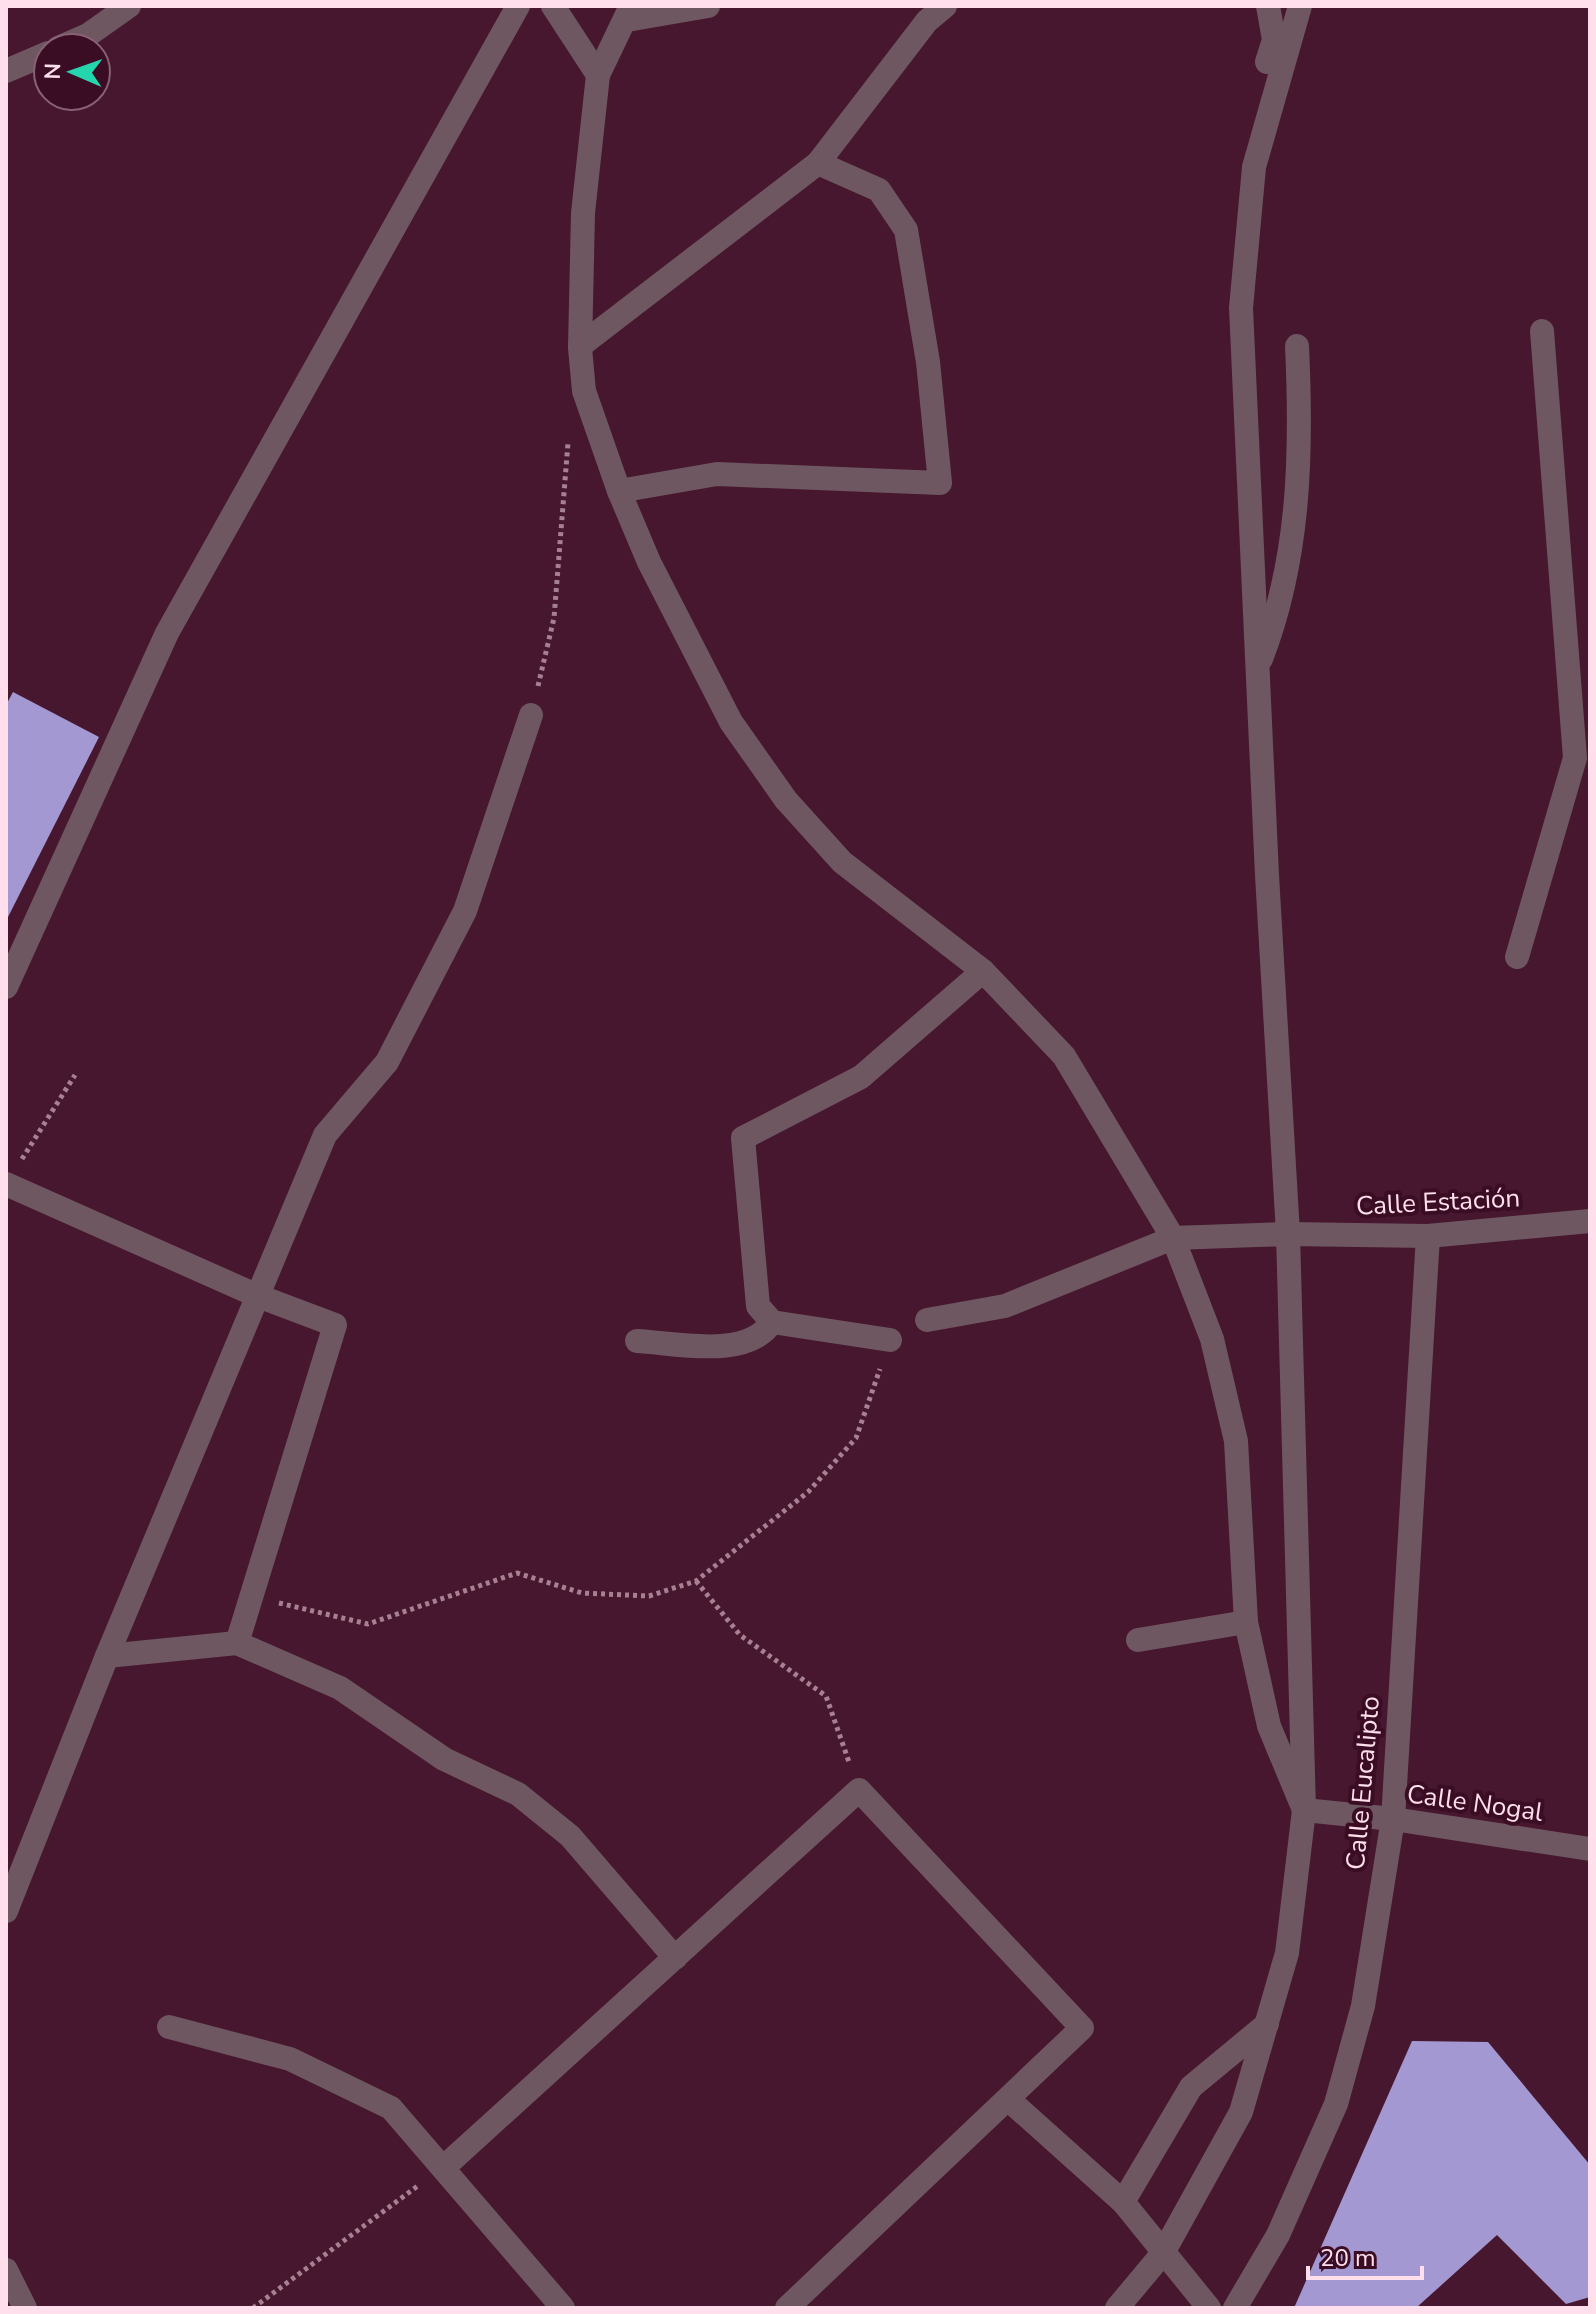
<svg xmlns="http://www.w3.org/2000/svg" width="1596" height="2314" viewBox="0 0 1596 2314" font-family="'Nunito Sans',sans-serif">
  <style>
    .building { fill: #a398d1 }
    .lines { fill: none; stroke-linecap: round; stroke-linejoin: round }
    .path { stroke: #a78091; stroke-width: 5; stroke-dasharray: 4 4; stroke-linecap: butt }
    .minor { stroke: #6f5761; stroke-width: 24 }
    .labels { text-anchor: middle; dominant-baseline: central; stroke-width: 8; stroke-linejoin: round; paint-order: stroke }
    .street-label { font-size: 26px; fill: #fedfeb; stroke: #3a0d24 }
  </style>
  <rect width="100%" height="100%" fill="#46172e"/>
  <g class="building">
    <polygon points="13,692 99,737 6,921 6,705"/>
    <polygon points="1412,2041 1488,2042 1590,2165 1590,2297 1566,2304 1497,2235 1416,2308 1294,2308"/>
  </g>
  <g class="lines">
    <g class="path">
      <polyline points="538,686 554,618 568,443"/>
      <polyline points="22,1159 75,1075"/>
      <polyline points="696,1581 740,1635 826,1696 849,1762"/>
      <polyline points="279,1603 368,1624 517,1573 582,1593 649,1596 696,1581 808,1492 856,1438 880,1369"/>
      <polyline points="253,2308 419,2185"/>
    </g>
    <g class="minor">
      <polyline points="553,6 598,75"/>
      <polyline points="631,6 598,75 583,213 580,348 584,391 619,491 649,562 731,722 786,800 842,862 983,971 1064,1056 1173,1238 1212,1339 1236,1441 1246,1622 1269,1726 1304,1810 1393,1819 1590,1849"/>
      <polyline points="627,20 708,6"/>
      <polyline points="58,48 88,35 129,6"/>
      <polyline points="1267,62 1274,40 1268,6"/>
      <polyline points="6,71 48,53"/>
      <polyline points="580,346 818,163 927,21 945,6"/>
      <polyline points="619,491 717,474 940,483 928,362 906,230 879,190 818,163"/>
      <path d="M1261,659c39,-101 41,-206 36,-313"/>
      <polyline points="1517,957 1575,758 1542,331"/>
      <polyline points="6,987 167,633 518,6"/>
      <polyline points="6,1184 258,1296 335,1325 237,1643"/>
      <polyline points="927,1320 1005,1306 1173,1238 1288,1234 1428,1236 1590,1221"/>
      <polyline points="890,1340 772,1322 758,1306 743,1138 861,1077 983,971"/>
      <path d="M637,1341c39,2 110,19 135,-19"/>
      <polyline points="1138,1640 1246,1622"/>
      <polyline points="107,1656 237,1643 340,1688 444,1759 518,1794 570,1836 675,1958"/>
      <polyline points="6,1911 107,1656 325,1135 387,1062 465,911 531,715"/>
      <polyline points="169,2027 290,2059 391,2108 563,2308"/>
      <polyline points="1009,2100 1123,2202 1209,2308"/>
      <polyline points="443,2168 859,1790 1082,2028 787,2308"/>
      <polyline points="1123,2202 1191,2087 1267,2024"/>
      <polyline points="6,2270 25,2308"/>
      <polyline points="1117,2308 1163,2253 1241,2112 1287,1953 1304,1810 1288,1234 1267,875 1241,308 1254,167 1300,6"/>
      <polyline points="1235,2308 1278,2235 1336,2104 1363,2006 1393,1819 1428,1236"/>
    </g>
  </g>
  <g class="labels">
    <g class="street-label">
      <text transform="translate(1438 1202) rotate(-3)">Calle Estación</text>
      <text transform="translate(1363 1783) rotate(-85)">Calle Eucalipto</text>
      <text transform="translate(1475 1803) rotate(8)">Calle Nogal</text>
    </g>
  </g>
  <rect width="1596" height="2314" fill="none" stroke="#fedfeb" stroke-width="16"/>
  <g transform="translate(72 72) rotate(272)"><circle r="38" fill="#3a0d24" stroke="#886174" stroke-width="2"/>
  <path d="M0-6L14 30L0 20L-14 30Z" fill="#25d5ae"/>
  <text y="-12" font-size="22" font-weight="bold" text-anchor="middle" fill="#fedfeb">N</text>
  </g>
  <path d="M1308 2266v12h114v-12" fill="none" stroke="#fedfeb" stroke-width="4"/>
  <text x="1320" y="2266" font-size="24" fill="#fedfeb" stroke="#3a0d24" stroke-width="6" paint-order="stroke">20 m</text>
</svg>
